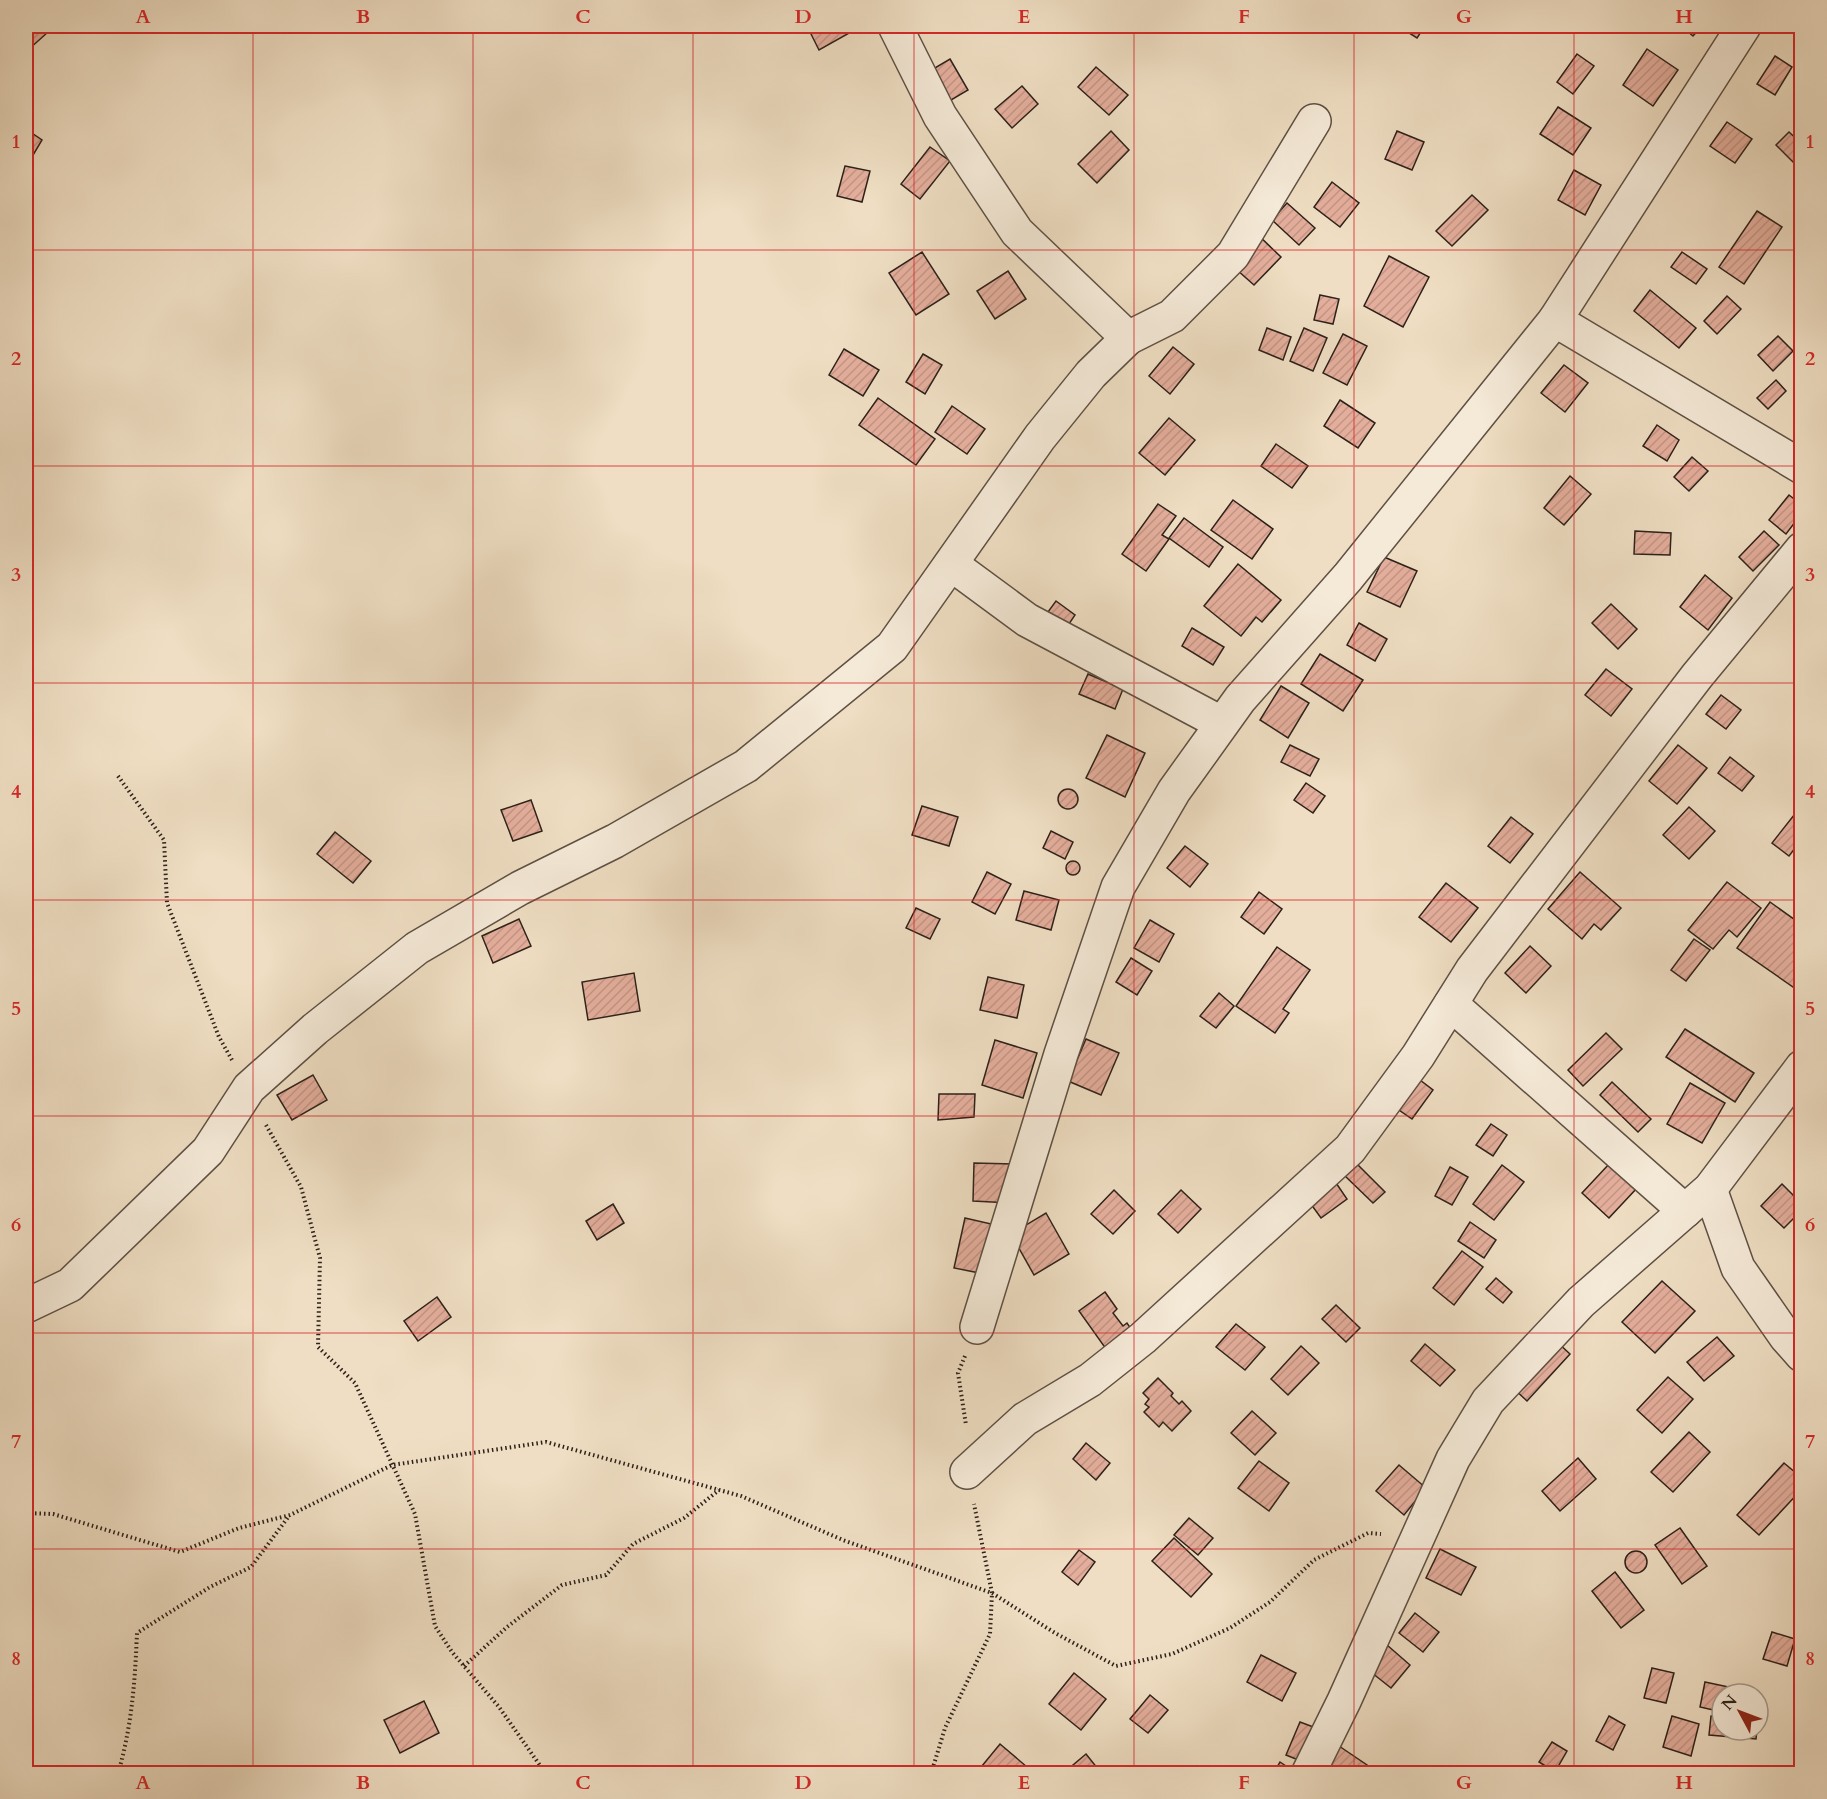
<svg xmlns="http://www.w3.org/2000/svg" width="1827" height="1799" viewBox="0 0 1827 1799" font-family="Cardo,serif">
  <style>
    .building { fill: url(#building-hatch); stroke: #2d211a; stroke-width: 1.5 }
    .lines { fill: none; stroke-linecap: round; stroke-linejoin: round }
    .street-casing { stroke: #5e5044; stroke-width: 36 }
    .path { stroke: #2d211a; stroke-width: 4; stroke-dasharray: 1.5 3; stroke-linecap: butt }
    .street { stroke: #f5ead8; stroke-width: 33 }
    .grid { fill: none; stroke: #d62828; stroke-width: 1.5; stroke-opacity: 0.55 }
    .neatline { fill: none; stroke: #d62828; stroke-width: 2 }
    .grid-label { font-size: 20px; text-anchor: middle; font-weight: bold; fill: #d62828 }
  </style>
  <defs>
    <pattern id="building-hatch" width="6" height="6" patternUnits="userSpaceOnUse" patternTransform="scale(1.5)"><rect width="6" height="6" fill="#e4ae9c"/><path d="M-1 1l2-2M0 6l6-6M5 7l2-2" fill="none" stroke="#c49586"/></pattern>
  </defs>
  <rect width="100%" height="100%" fill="#efdec3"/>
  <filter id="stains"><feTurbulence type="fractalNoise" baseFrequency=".00333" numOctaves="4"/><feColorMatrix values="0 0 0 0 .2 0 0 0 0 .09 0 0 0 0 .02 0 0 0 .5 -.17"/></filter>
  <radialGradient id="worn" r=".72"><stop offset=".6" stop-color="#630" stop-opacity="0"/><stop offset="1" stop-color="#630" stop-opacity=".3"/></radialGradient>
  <g class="building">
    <polygon points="26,26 42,26 48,32 28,50"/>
    <polygon points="813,26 847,26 851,32 819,50 808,28"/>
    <polygon points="1398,26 1425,26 1417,38"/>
    <polygon points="1681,26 1702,26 1693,36"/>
    <polygon points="1647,49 1678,70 1653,106 1623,85"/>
    <polygon points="1577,54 1594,66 1573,94 1557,82"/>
    <polygon points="1775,56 1792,67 1775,95 1757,84"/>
    <polygon points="950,59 968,90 946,103 928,72"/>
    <polygon points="1096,67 1128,95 1109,115 1078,87"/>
    <polygon points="1022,86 1038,104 1012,128 995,109"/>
    <polygon points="1558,107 1591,128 1573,155 1540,134"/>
    <polygon points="1727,122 1752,139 1735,163 1710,146"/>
    <polygon points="26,129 42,140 26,167"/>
    <polygon points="1111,131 1129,150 1097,183 1078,164"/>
    <polygon points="1397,131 1424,142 1412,170 1385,159"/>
    <polygon points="1789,132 1802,144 1802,157 1795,164 1776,145"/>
    <polygon points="930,147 950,161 920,199 901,184"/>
    <polygon points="845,166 870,171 862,202 837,196"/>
    <polygon points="1574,170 1601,185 1585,215 1558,200"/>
    <polygon points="1332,182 1359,203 1340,227 1314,207"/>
    <polygon points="1472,195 1488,210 1452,246 1436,231"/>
    <polygon points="1287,203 1315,228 1299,245 1272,220"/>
    <polygon points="1757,211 1782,227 1744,284 1719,267"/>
    <polygon points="1256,233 1281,257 1254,285 1228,262"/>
    <polygon points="922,252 949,294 916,315 889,273"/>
    <polygon points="1682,252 1707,269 1696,284 1671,267"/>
    <polygon points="1389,256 1429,277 1403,327 1364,306"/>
    <polygon points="1008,271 1026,299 995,319 977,291"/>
    <polygon points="1650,290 1696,328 1679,348 1634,311"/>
    <polygon points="1320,295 1339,299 1333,324 1314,320"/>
    <polygon points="1727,296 1741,309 1717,334 1704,321"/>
    <polygon points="1267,328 1291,337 1283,360 1259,350"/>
    <polygon points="1304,328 1327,338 1313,371 1290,361"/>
    <polygon points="1343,334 1367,346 1347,385 1323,373"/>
    <polygon points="1778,336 1793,351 1773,371 1758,355"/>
    <polygon points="1173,347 1194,364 1170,394 1149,376"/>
    <polygon points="844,349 879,370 863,396 829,375"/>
    <polygon points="923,354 942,365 925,394 906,382"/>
    <polygon points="1564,365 1588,383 1565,412 1541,393"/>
    <polygon points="1776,380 1786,391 1768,409 1757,398"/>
    <polygon points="878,398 935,439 916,465 859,425"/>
    <polygon points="1340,400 1375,423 1358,448 1324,426"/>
    <polygon points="952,406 985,429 967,454 935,432"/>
    <polygon points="1169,418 1195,440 1165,475 1139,453"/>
    <polygon points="1657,425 1679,440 1667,461 1643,446"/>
    <polygon points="1276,444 1308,466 1292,488 1261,466"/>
    <polygon points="1692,457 1708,471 1689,491 1674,477"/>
    <polygon points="1570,476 1591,494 1564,525 1544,508"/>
    <polygon points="1789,495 1802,505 1802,513 1786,534 1769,520"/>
    <polygon points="1233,500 1273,529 1252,559 1211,530"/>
    <polygon points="1158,504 1176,516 1162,535 1169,539 1146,571 1122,554"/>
    <polygon points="1184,518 1223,547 1209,567 1169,538"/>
    <polygon points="1635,531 1671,533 1670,555 1634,554"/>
    <polygon points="1764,531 1779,545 1753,571 1739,557"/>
    <polygon points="1384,557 1417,571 1400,607 1367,592"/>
    <polygon points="1238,564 1281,600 1262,622 1256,617 1241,636 1204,606"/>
    <polygon points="1705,575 1732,598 1708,630 1680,607"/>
    <polygon points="1056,601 1075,615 1065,630 1045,616"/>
    <polygon points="1611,604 1637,629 1618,649 1592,623"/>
    <polygon points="1359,623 1387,639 1375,661 1347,645"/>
    <polygon points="1192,628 1224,647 1213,665 1182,646"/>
    <polygon points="1320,654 1363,680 1343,711 1301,684"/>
    <polygon points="1606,669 1632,689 1611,716 1585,695"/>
    <polygon points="1088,674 1123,689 1115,709 1079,694"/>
    <polygon points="1281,686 1309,703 1288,738 1260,720"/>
    <polygon points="1721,695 1741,710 1726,729 1706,714"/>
    <polygon points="1107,735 1145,753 1125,797 1086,778"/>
    <polygon points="1290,745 1319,759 1310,776 1281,762"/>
    <polygon points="1678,745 1707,768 1677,804 1649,781"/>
    <polygon points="1730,757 1754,776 1742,791 1718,773"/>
    <polygon points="1306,783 1325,796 1313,813 1294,800"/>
    <circle cx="1068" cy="799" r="10"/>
    <polygon points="531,800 542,831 513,841 501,810"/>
    <polygon points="1802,805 1802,839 1789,856 1772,843"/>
    <polygon points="922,806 958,817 949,846 912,835"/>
    <polygon points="1689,807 1715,831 1689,859 1663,835"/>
    <polygon points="1511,817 1533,834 1510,863 1488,846"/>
    <polygon points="1051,831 1073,842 1065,859 1043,848"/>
    <polygon points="335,832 371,861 353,883 317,854"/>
    <polygon points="1185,846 1208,864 1190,887 1167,868"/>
    <circle cx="1073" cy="868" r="7"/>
    <polygon points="987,872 1011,884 995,914 972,902"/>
    <polygon points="1580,872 1621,908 1601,930 1594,924 1582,939 1548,909"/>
    <polygon points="1727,882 1761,908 1737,937 1729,930 1713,949 1688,930"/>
    <polygon points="1446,883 1478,908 1451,942 1419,917"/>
    <polygon points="1024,891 1059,900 1051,930 1016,920"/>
    <polygon points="1259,892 1282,909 1264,934 1241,917"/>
    <polygon points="1770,902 1802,925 1802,975 1793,987 1737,948"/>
    <polygon points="916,908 940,919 930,939 906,928"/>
    <polygon points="519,919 531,946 493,963 482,936"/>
    <polygon points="1150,920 1174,934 1159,962 1134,948"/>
    <polygon points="1694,939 1710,950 1686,981 1671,970"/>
    <polygon points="1530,946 1551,966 1526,993 1505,973"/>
    <polygon points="1277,947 1310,970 1283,1009 1289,1013 1275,1033 1236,1006"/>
    <polygon points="1131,958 1152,971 1137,995 1116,982"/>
    <polygon points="634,973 640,1011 588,1020 582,982"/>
    <polygon points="988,977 1024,985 1017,1018 980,1010"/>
    <polygon points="1219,993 1234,1006 1216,1028 1200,1016"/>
    <polygon points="1685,1029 1754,1073 1735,1102 1666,1057"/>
    <polygon points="1606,1033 1622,1049 1583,1086 1568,1070"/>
    <polygon points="1086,1039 1119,1053 1101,1095 1068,1081"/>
    <polygon points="995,1040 1037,1053 1023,1098 982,1085"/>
    <polygon points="313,1075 327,1100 292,1120 277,1095"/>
    <polygon points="1420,1080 1433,1090 1412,1119 1399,1110"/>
    <polygon points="1612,1082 1651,1119 1638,1132 1600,1095"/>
    <polygon points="1690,1083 1725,1103 1702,1143 1667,1124"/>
    <polygon points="939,1094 975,1094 974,1117 938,1120"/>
    <polygon points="1491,1124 1507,1135 1493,1156 1476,1145"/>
    <polygon points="974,1163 1013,1164 1011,1203 973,1201"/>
    <polygon points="1356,1163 1385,1192 1373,1203 1344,1175"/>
    <polygon points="1610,1163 1637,1188 1609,1218 1582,1193"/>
    <polygon points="1502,1165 1524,1182 1494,1220 1473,1204"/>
    <polygon points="1450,1167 1468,1177 1452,1205 1435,1196"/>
    <polygon points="1332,1177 1347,1199 1321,1218 1305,1196"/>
    <polygon points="1782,1184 1802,1204 1802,1210 1784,1228 1761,1206"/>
    <polygon points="1114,1190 1135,1211 1113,1234 1091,1214"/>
    <polygon points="1181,1190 1201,1209 1178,1233 1158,1214"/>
    <polygon points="613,1204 624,1223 597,1240 586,1221"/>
    <polygon points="1046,1213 1069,1254 1034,1275 1011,1234"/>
    <polygon points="965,1218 1000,1226 990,1275 954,1268"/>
    <polygon points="1470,1222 1496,1240 1484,1258 1458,1241"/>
    <polygon points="1462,1251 1483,1267 1454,1305 1433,1288"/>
    <polygon points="1496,1278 1512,1292 1503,1303 1486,1289"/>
    <polygon points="1662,1281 1695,1311 1655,1353 1622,1322"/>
    <polygon points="1105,1292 1117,1309 1113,1313 1123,1326 1127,1323 1137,1338 1111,1356 1079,1311"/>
    <polygon points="437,1297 451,1317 418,1341 404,1321"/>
    <polygon points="1336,1305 1360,1328 1346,1342 1322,1319"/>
    <polygon points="1236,1324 1265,1347 1245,1370 1216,1347"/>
    <polygon points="1717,1337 1734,1356 1704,1381 1687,1362"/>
    <polygon points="1556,1341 1570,1354 1527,1401 1513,1388"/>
    <polygon points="1425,1344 1455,1370 1440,1386 1411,1361"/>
    <polygon points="1301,1346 1319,1363 1288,1395 1271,1379"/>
    <polygon points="1668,1377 1693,1399 1662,1433 1637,1410"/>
    <polygon points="1158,1378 1173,1393 1171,1396 1179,1404 1182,1401 1191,1411 1172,1431 1163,1422 1159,1427 1144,1412 1149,1407 1145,1404 1149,1399 1143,1393"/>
    <polygon points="1252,1411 1276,1433 1255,1455 1231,1433"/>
    <polygon points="1689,1432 1710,1452 1673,1492 1651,1472"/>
    <polygon points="1086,1443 1110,1463 1096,1480 1073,1459"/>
    <polygon points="1578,1458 1596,1479 1560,1511 1542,1491"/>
    <polygon points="1259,1461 1289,1483 1269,1511 1238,1488"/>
    <polygon points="1784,1463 1802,1478 1802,1489 1759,1535 1737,1515"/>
    <polygon points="1399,1465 1426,1488 1404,1515 1376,1491"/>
    <polygon points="1189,1518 1213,1538 1198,1555 1174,1535"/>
    <polygon points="1680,1528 1707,1566 1682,1584 1655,1545"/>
    <polygon points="1174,1538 1212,1574 1191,1597 1152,1561"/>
    <polygon points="1440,1549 1476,1567 1461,1595 1426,1578"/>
    <polygon points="1079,1550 1095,1562 1078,1585 1062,1572"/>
    <circle cx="1636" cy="1562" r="11"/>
    <polygon points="1615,1572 1644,1610 1621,1628 1592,1591"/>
    <polygon points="1415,1613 1439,1632 1423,1652 1399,1633"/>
    <polygon points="1772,1632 1795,1639 1787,1666 1763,1659"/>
    <polygon points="1387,1645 1410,1665 1391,1688 1367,1669"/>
    <polygon points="1261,1655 1296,1673 1282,1701 1247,1682"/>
    <polygon points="1652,1668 1674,1673 1666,1703 1644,1698"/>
    <polygon points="1074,1673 1106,1699 1081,1730 1049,1704"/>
    <polygon points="1705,1682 1743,1690 1742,1694 1722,1694 1722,1712 1700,1707"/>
    <polygon points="1150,1695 1168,1710 1148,1733 1130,1719"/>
    <polygon points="424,1701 439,1733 400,1753 384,1720"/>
    <polygon points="1609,1716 1625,1725 1613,1750 1596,1741"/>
    <polygon points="1672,1716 1699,1724 1691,1756 1663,1747"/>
    <polygon points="1711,1716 1722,1717 1722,1730 1757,1730 1756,1739 1709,1735"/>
    <polygon points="1300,1722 1324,1731 1311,1765 1286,1755"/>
    <polygon points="1552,1742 1567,1751 1555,1772 1539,1762"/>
    <polygon points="1000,1744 1027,1767 1021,1774 991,1774 982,1766"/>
    <polygon points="1339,1746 1367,1765 1362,1774 1327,1774"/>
    <polygon points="1086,1754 1102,1774 1068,1774 1066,1771"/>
    <polygon points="1280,1762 1298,1774 1273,1774"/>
  </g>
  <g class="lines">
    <defs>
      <g id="street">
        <polyline points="895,26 940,116 1017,232 1128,338"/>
        <polyline points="1555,320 1802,467"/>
        <polyline points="951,564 1027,620 1221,723"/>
        <polyline points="1451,1004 1685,1211"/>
        <polyline points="1710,1189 1738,1268 1786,1337 1802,1355"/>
        <polyline points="26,1306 70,1285 208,1151 249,1088 315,1029 417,948 520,888 615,841 746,766 892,647 1040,437 1091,374 1128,338 1172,316 1233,255 1314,121"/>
        <polyline points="977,1327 1061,1054 1118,887 1174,791 1240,699 1348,577 1555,320 1744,26"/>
        <polyline points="967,1472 1025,1419 1090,1380 1143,1338 1350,1149 1418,1056 1472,970 1697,676 1802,549"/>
        <polyline points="1308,1774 1344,1701 1453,1459 1488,1401 1581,1302 1710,1189 1802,1067"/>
      </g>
    </defs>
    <use href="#street" class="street-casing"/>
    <g class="path">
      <polyline points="118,776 164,840 167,903 219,1037 232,1060"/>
      <polyline points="266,1125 301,1187 320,1258 318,1347 355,1383 415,1514 435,1626 452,1652 499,1707 546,1774"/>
      <polyline points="965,1356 958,1373 966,1425"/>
      <polyline points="26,1513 53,1514 180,1552 239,1528 290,1515 392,1465 546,1442 741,1496 843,1540 992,1593 1055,1633 1116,1666 1172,1654 1230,1628 1270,1602 1314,1560 1368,1533 1381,1534"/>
      <polyline points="464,1666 507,1627 562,1585 606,1575 633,1544 684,1518 719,1490"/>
      <path d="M94,1774l25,-4c13,-46 16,-89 18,-137l73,-46 41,-20 38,-51"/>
      <polyline points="931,1774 945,1728 990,1634 992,1593 974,1504"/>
    </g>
    <use href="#street" class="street"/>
  </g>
  <path class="grid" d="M253,26v1748M473,26v1748M693,26v1748M914,26v1748M1134,26v1748M1354,26v1748M1574,26v1748M26,250h1776M26,466h1776M26,683h1776M26,900h1776M26,1116h1776M26,1333h1776M26,1549h1776"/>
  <rect width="1827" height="1799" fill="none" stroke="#efdec3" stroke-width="66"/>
  <g transform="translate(1740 1712) rotate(311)"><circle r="28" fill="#f5ead8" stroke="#a59a8c" stroke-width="1.5"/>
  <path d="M0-4.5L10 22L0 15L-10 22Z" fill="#8f2418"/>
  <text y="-9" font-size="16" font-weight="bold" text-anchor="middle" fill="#2d211a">N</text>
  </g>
  <rect x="33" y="33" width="1761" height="1733" class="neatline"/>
  <g class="grid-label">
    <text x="143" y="23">A</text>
    <text x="363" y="23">B</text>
    <text x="583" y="23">C</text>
    <text x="803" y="23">D</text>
    <text x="1024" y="23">E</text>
    <text x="1244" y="23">F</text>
    <text x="1464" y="23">G</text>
    <text x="1684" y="23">H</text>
    <text x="16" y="148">1</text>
    <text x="1810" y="148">1</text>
    <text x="16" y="365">2</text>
    <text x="1810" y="365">2</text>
    <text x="16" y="581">3</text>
    <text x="1810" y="581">3</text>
    <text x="16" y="798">4</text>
    <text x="1810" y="798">4</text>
    <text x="16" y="1015">5</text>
    <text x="1810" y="1015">5</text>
    <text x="16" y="1231">6</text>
    <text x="1810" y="1231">6</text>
    <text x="16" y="1448">7</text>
    <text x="1810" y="1448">7</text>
    <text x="16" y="1665">8</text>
    <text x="1810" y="1665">8</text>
    <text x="143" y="1789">A</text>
    <text x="363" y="1789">B</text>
    <text x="583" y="1789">C</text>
    <text x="803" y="1789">D</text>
    <text x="1024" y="1789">E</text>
    <text x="1244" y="1789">F</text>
    <text x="1464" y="1789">G</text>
    <text x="1684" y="1789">H</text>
  </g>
  <rect width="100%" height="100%" filter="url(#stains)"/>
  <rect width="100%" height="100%" fill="url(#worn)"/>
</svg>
